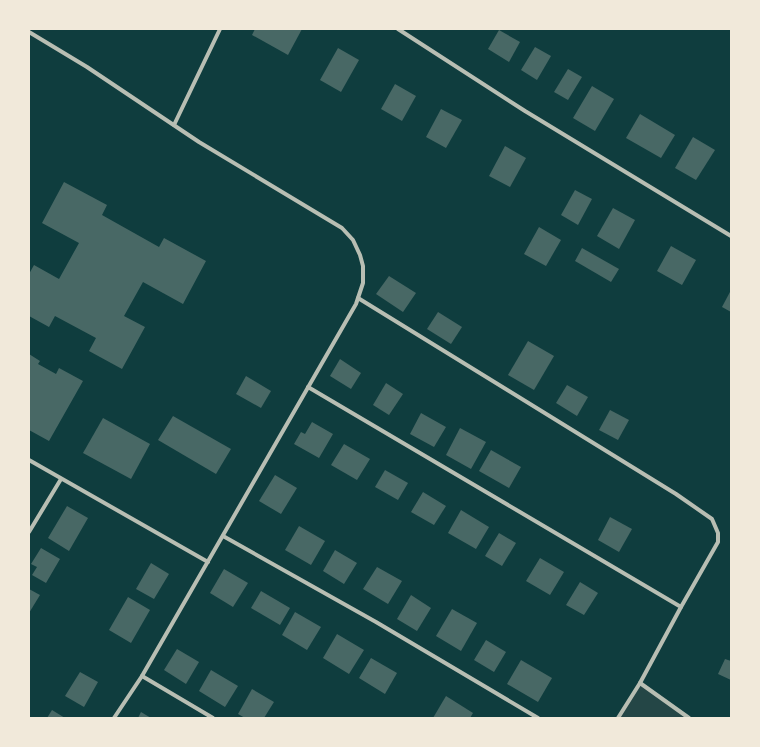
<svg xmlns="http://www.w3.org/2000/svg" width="760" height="747" viewBox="0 0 760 747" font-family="'Work Sans',sans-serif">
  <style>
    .green { fill: #244646 }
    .building { fill: #486865 }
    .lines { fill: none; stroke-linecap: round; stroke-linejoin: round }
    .minor { stroke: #b8beb3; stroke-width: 4 }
  </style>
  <rect width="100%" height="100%" fill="#0f3d3e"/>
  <polygon class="green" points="640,683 689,718 618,718"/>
  <g class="building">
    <polygon points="255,29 302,29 288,55 252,35"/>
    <polygon points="499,30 520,42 509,62 488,49"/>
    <polygon points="535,47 551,56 537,80 521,70"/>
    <polygon points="338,48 359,60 341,92 320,80"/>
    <polygon points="568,69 582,77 568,100 554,92"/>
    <polygon points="395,84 416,96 402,121 381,109"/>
    <polygon points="592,86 614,99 595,131 573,118"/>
    <polygon points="441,109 462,120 446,148 426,137"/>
    <polygon points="640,114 675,135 661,158 626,138"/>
    <polygon points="693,137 715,150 696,180 675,168"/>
    <polygon points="505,146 526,158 510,187 489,176"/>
    <polygon points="64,182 107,205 102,215 159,247 164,238 206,261 183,304 143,282 124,316 145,327 122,369 89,351 96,338 55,316 49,327 29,316 29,274 34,265 59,279 79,243 42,223"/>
    <polygon points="575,190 592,199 578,225 561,215"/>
    <polygon points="613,208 635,220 619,249 597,236"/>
    <polygon points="539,227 561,240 546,266 524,254"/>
    <polygon points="671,246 696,260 682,285 657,271"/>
    <polygon points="582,248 619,269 611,282 575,261"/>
    <polygon points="389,276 416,293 403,312 376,294"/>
    <polygon points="731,290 731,312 722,307"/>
    <polygon points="438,312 462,327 451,344 427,329"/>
    <polygon points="528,341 554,356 534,390 508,375"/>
    <polygon points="29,354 40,361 38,364 56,374 59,368 83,381 49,441 29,430"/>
    <polygon points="340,359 361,373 351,389 330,376"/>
    <polygon points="246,376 271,391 261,408 236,394"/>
    <polygon points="386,383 403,394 389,415 373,405"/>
    <polygon points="567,385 588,397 577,416 556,403"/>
    <polygon points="610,410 629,420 618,440 599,430"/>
    <polygon points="421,413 446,427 434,447 410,434"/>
    <polygon points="173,416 231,449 216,474 158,440"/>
    <polygon points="103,418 150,444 131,479 83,453"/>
    <polygon points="312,422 333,434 319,458 294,444 301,432 305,434"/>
    <polygon points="460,428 486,442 471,469 446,455"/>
    <polygon points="344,444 370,459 357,480 331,465"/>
    <polygon points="491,450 521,467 509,488 479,471"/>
    <polygon points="385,470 408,483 398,500 375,487"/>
    <polygon points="275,475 297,488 281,514 259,501"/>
    <polygon points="423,492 446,506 434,525 411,512"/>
    <polygon points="67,506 88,518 69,551 48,538"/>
    <polygon points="461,510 489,527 476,549 448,533"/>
    <polygon points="610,517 632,529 619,552 598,540"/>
    <polygon points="299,526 325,541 311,565 285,550"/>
    <polygon points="499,533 516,543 502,566 485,556"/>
    <polygon points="41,548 60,559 46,583 32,575 37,567 31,564"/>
    <polygon points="335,550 357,563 344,584 323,571"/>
    <polygon points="540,558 564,572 550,595 526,581"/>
    <polygon points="151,563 169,574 154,599 136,589"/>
    <polygon points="377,567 402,581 388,604 363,589"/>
    <polygon points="224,569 248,583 233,607 210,593"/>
    <polygon points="580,582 598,593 584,615 566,605"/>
    <polygon points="29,589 40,595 29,613"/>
    <polygon points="261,591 290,608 280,625 251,608"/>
    <polygon points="411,595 431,608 417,631 397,619"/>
    <polygon points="128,597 150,610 131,643 109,630"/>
    <polygon points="452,609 477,623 461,651 436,636"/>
    <polygon points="295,612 321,627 307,650 282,635"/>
    <polygon points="337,634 364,650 349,674 323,658"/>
    <polygon points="486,640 506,652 494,672 474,660"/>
    <polygon points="177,649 199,662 186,684 164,670"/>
    <polygon points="371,658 397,673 385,694 359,678"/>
    <polygon points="725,659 731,661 731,680 718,674"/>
    <polygon points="521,660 552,678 538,702 507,684"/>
    <polygon points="211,670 238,686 225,707 199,691"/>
    <polygon points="80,672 98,682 84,707 65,696"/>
    <polygon points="252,689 274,702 264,718 245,718 238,714"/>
    <polygon points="446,696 473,713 470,718 433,718"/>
    <polygon points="52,710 65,718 47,718"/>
    <polygon points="141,712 151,718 138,718"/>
  </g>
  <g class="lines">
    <g class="minor">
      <polyline points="398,29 525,111 731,236"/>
      <polyline points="29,32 87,67 199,142 342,228 353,240 360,255 363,266 363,283 356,304 142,676 114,718"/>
      <polyline points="174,125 220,29"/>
      <polyline points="358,298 676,494 712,519 718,533 718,542 681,607"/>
      <polyline points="308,387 681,607 640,683 618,718"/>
      <polyline points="29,460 208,562"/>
      <polyline points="29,532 61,479"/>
      <polyline points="223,536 376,622 538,718"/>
      <polyline points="142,676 213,718"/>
      <polyline points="640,683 689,718"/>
    </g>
  </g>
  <rect width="760" height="747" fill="none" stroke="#f1e9da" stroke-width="60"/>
</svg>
